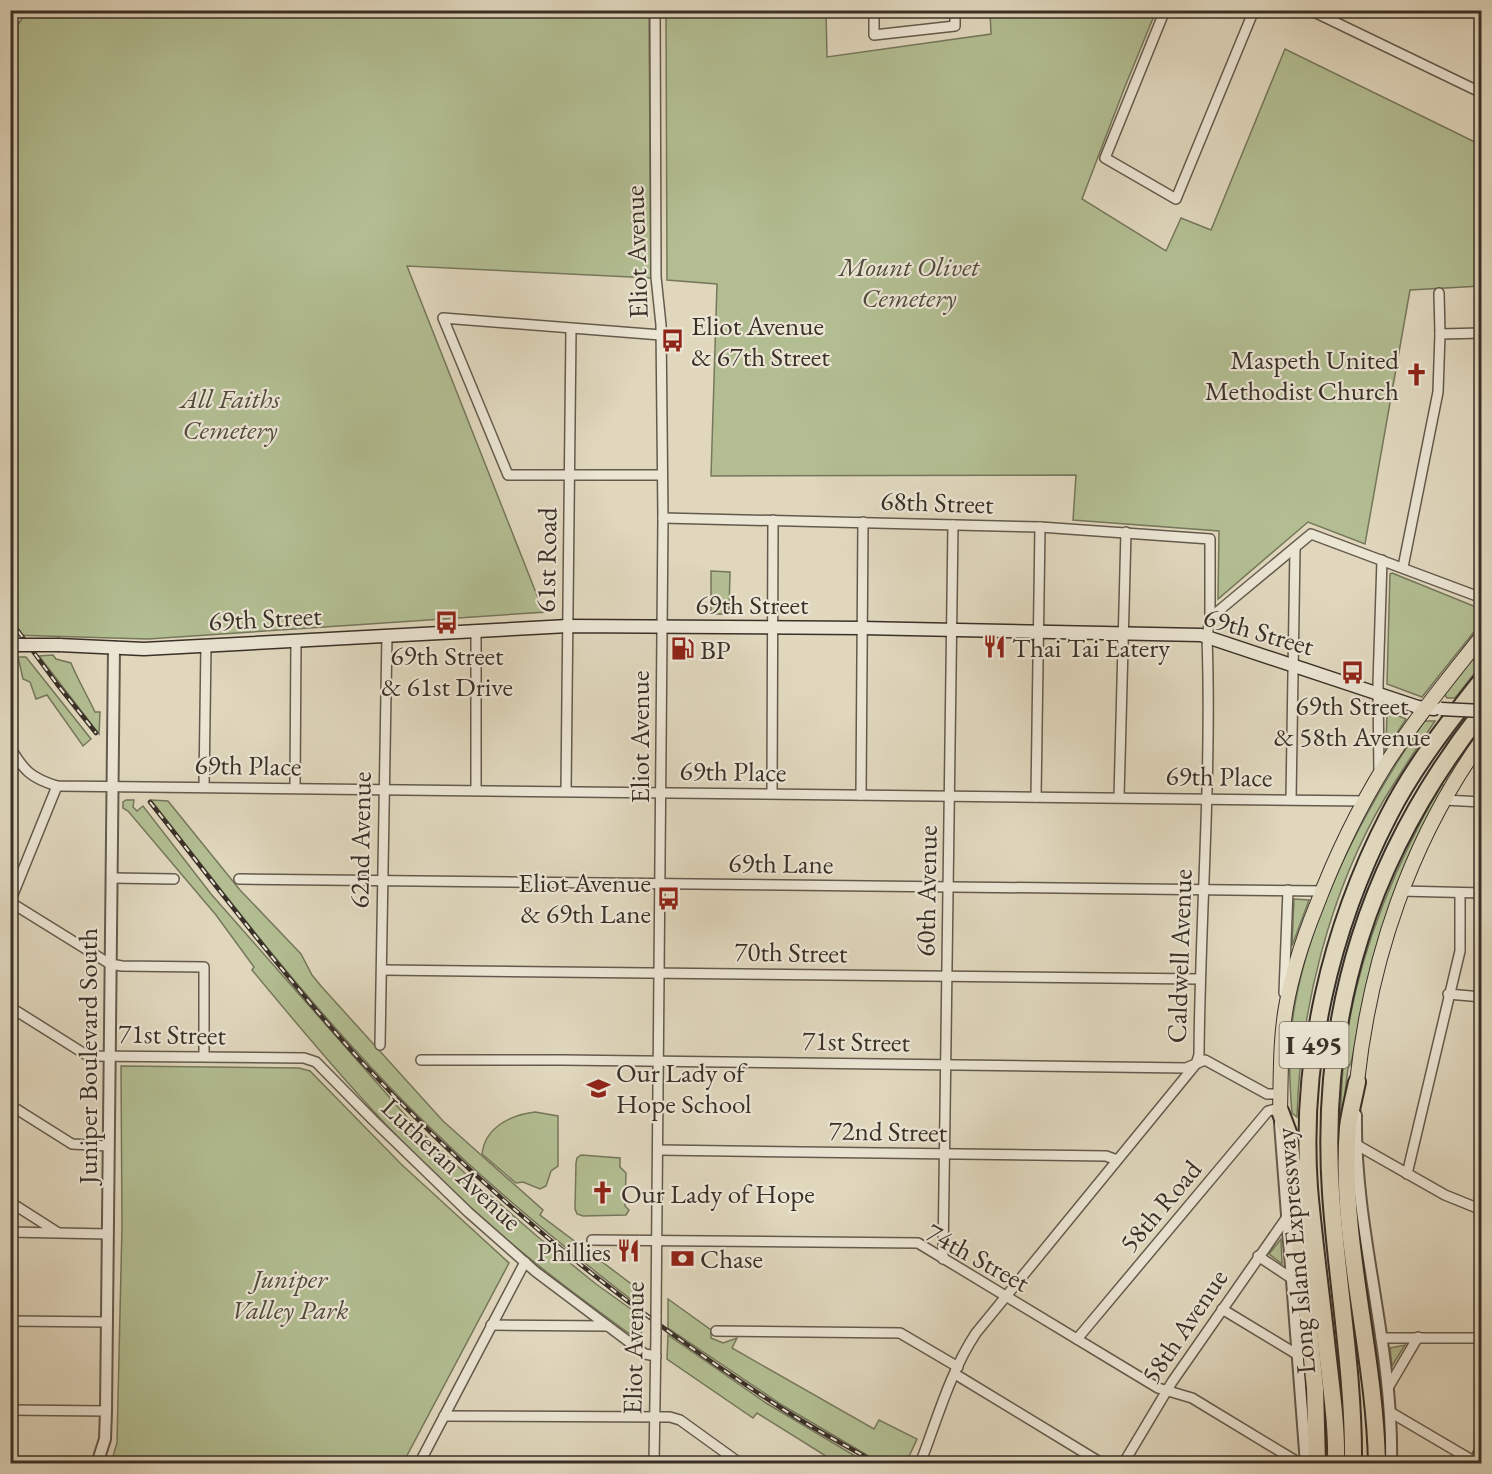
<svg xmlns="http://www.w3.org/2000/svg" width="1492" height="1474" viewBox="0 0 1492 1474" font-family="'EB Garamond',serif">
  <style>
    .green { fill: #b2be92; stroke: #76775c; stroke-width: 1.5 }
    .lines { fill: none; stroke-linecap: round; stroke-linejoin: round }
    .minor-casing { stroke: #645a4c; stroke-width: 12 }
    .tertiary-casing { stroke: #645a4c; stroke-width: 14 }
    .secondary-casing { stroke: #3a3027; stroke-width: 15 }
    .primary-casing { stroke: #3a3027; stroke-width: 16 }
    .motorway-casing { stroke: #3a3027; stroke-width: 20 }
    .minor { stroke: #ebe5d4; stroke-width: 9 }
    .tertiary { stroke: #ebe5d4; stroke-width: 10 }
    .secondary { stroke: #ebe5d4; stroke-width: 12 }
    .primary { stroke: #e0d7bd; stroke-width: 14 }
    .motorway { stroke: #e0d7bd; stroke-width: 16 }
    .rail-casing { stroke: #3a3027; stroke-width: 4.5 }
    .rail { stroke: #ebe5d4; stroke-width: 2; stroke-dasharray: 7; stroke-linecap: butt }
    .minor-bridge-casing { stroke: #645a4c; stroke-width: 12; stroke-linecap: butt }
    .secondary-bridge-casing { stroke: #3a3027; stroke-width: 15; stroke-linecap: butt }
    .minor-bridge { stroke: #ebe5d4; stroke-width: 9 }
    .secondary-bridge { stroke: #ebe5d4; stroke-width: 12 }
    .labels { text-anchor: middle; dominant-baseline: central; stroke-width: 4.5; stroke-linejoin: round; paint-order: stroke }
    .shield { fill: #ebe5d4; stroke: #6f665b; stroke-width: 1.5 }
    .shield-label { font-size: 26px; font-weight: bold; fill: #3a3027 }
    .street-label { font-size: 27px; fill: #3a3027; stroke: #ebe5d4 }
    .park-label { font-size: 27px; font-style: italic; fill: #524c3c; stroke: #ebe5d4 }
    .poi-label { font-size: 27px; fill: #3a3027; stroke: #ebe5d4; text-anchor: start }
  </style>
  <rect width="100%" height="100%" fill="#e0d7bd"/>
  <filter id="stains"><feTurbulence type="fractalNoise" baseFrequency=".00333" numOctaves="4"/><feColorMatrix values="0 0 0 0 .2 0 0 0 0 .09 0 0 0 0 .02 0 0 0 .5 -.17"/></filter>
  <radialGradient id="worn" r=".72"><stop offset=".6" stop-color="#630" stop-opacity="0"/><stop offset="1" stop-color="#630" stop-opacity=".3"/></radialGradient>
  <g class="green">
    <polygon points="28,10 649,11 651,278 407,266 540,603 546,612 148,639 11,635 10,36"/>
    <polygon points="666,11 826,11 827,57 991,34 990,11 1156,11 1124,89 1082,199 1166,251 1181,218 1211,230 1285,49 1481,145 1481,286 1410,290 1365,544 1308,522 1218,599 1219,531 1073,520 1076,475 711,476 717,284 667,280"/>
    <polygon points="711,571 730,572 729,614 711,614"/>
    <polygon points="1392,573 1481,609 1481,623 1422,697 1387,684 1390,574"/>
    <polygon points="1481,647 1481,665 1455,698 1447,698 1444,694"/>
    <path d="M53,655l3,4 15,4c7,17 16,32 24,49h5l-1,22 -60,-78z"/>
    <polygon points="18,657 26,657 91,739 83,746 47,695 36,699 30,682 23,679"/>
    <polygon points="1387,711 1406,719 1386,750"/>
    <path d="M1424,721h11c-17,25 -34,51 -50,77 -55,93 -85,211 -88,319l-5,-4c-2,-23 -3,-46 -2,-69 8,-113 72,-231 134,-323z"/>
    <path d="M1441,785h4l-71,175 -23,103 -3,5 -8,65c1,-35 2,-71 8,-105 15,-87 50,-168 93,-243z"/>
    <path d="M126,800h8l-1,7 4,4 6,-5 68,88 202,230 56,53 69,60 58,47 46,33 -1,22 -3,1c-65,-47 -130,-95 -188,-151 -72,-68 -135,-143 -198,-219l2,-3 -38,-52 -88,-104 -5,-3v-6z"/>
    <path d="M151,800l17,1 72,89 61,64 11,21 9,11 122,135 100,89 -3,5 102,77v16c-96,-74 -189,-152 -271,-241 -79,-84 -149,-176 -220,-267z"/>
    <polygon points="1294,899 1309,900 1292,946"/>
    <polygon points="121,1066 299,1068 310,1071 401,1164 509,1263 403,1463 111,1463 117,1443 122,1226"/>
    <path d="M535,1112l23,4v50l-7,5 -5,15 -6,3 -17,-7 -7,1 -34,-29c3,-27 29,-39 53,-42z"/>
    <polygon points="581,1155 620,1158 620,1167 626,1173 625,1206 629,1210 626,1215 583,1216 577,1214 575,1209 576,1163 577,1158"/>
    <polygon points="1281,1239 1282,1264 1269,1254"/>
    <polygon points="1364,1280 1375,1342 1386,1463 1383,1463"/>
    <polygon points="668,1299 711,1330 711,1338 723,1343 737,1338 732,1348 874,1429 879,1420 917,1439 906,1463 882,1463 872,1458 782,1405 668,1328"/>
    <polygon points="668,1335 766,1403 867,1463 837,1463 757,1413 753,1418 667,1359"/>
    <polygon points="1405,1345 1392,1366 1390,1348"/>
  </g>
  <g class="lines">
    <defs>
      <g id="minor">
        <polyline points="655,10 656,277 661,325 663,518 656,1317"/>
        <polyline points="874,10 874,35 955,26 955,10"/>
        <polyline points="1165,10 1105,158 1176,199 1254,10"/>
        <polyline points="1310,10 1482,93"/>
        <polyline points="1440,334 1482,333"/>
        <polyline points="661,335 443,318 508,475 662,475"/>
        <path d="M663,518l377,9 170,12v79l-3,19c5,139 -7,279 -8,418l-3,9 -220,269c-26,39 -39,87 -56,131"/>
        <polyline points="1403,567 1438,392 1440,334 1439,293"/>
        <polyline points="1210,618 1311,534 1482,598"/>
        <path d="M10,747c14,24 21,31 47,39l1308,15"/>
        <polyline points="1379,774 1378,684 1382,560"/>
        <polyline points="204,787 206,645"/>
        <polyline points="295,788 296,640"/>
        <polyline points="476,790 476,630"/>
        <polyline points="566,791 571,329"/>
        <polyline points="772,793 773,520"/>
        <polyline points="861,795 863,522"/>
        <polyline points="1036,797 1040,527"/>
        <polyline points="1119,797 1126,532"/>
        <polyline points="1291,799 1295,548"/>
        <polyline points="1444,800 1482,802"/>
        <polyline points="112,878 174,879"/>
        <polyline points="239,879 1322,891"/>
        <polyline points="1401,891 1482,893"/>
        <polyline points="10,902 110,964 122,966 204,967 204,1056"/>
        <polyline points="10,902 57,786"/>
        <polyline points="382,970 1199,979"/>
        <polyline points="1284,993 1288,890"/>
        <polyline points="1448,994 1482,997"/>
        <polyline points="10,1007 88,1056 304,1058 316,1062 373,1120 468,1212 536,1272 645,1354 656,1356"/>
        <polyline points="380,1045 387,635"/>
        <polyline points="421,1060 562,1060 1186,1068 1205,1060 1267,1094 1281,1094"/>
        <polyline points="10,1105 72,1144 109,1146"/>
        <polyline points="1357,1145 1445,1195 1482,1210"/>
        <polyline points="658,1150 1106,1156 1117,1160"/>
        <polyline points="1407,1174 1460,951 1460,893"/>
        <polyline points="10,1202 57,1232"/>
        <polyline points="10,1232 108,1234"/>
        <polyline points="592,1240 918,1243 1158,1388 1192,1398 1301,1464"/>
        <polyline points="1258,1256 1291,1278"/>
        <polyline points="943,1259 953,525"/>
        <polyline points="1222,1309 1298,1355"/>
        <polyline points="10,1321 107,1322"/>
        <polyline points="491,1325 607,1326"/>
        <polyline points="716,1331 900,1333 958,1367"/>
        <polyline points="1381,1338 1482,1338"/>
        <polyline points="1077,1339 1268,1111 1280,1108"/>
        <polyline points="955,1374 1103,1464"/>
        <polyline points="1388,1388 1418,1337"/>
        <polyline points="10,1410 106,1411"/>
        <polyline points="1390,1412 1475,1462"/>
        <polyline points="444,1416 670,1417 680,1420 741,1464"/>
        <polyline points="419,1464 525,1262"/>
        <polyline points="654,1464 656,1333"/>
        <polyline points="1123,1464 1172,1382 1287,1217"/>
      </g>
      <g id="tertiary">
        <path d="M1356,1115c-2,118 38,231 35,349"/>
        <polyline points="1280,1123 1306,1464"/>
        <polyline points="97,1464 105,1439 106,1411 114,647"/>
        <polyline points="1474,1464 1482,1448"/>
      </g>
      <g id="secondary">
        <polyline points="10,13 12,10"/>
        <polyline points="59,645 144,649 568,626 862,628 1201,635 1418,707 1434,709"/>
      </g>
      <g id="primary">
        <path d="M1357,1082c13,-122 53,-241 125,-342"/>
        <path d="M1280,1111c1,-35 0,-70 6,-104 6,-34 17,-68 30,-100 19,-50 42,-98 70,-143 29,-45 63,-86 96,-128"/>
      </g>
      <g id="motorway">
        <path d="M1357,1082c-3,15 -7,30 -9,45 -9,113 27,224 29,337"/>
        <polyline points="1280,1111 1289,1135 1315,1388 1317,1464"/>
        <path d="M1336,1464c1,-35 -4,-70 -8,-105 -6,-57 -14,-114 -19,-171 -9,-129 21,-259 80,-373 25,-49 59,-92 93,-135"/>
        <path d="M1353,1464c1,-91 -16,-181 -22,-271 -12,-181 39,-339 151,-481"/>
      </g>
    </defs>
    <use href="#minor" class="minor-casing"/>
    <use href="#tertiary" class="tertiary-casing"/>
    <use href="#secondary" class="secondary-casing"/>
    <use href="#primary" class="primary-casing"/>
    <use href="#motorway" class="motorway-casing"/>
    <use href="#minor" class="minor"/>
    <use href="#tertiary" class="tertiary"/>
    <use href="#secondary" class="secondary"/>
    <use href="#primary" class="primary"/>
    <use href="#motorway" class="motorway"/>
    <defs>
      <g id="rail">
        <polyline points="10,620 57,684 96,733"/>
        <path d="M150,802c69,87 136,177 211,259 122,132 266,248 417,345 32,21 67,39 100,58"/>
      </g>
    </defs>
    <use href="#rail" class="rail-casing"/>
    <use href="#rail" class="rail"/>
    <defs>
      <polyline id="minor-bridge" points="656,1333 656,1317"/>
      <g id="secondary-bridge">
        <polyline points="10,645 59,645"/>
        <polyline points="1441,709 1482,711"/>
      </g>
    </defs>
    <use href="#minor-bridge" class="minor-bridge-casing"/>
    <use href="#secondary-bridge" class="secondary-bridge-casing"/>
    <use href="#minor-bridge" class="minor-bridge"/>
    <use href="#secondary-bridge" class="secondary-bridge"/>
  </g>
  <defs>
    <symbol id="bus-bare" viewBox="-9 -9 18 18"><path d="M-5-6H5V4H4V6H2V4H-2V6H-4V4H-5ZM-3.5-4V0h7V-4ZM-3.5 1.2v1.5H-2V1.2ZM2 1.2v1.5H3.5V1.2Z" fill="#8f2418" stroke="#ebe5d4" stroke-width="2.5" paint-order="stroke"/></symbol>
    <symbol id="church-bare" viewBox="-9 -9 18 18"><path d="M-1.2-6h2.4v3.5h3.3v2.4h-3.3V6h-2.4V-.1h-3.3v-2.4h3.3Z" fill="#8f2418" stroke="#ebe5d4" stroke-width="2.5" paint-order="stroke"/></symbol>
    <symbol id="restaurant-bare" viewBox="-9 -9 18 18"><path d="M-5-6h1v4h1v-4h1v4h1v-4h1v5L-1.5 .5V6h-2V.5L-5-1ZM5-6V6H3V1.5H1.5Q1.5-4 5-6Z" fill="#8f2418" stroke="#ebe5d4" stroke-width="2.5" paint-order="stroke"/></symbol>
    <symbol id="fuel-bare" viewBox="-9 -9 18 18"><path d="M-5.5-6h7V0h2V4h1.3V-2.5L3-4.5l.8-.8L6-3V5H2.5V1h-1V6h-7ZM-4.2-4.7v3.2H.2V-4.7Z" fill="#8f2418" stroke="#ebe5d4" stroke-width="2.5" paint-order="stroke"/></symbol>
    <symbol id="school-bare" viewBox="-9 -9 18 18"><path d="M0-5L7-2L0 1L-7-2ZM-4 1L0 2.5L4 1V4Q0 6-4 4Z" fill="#8f2418" stroke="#ebe5d4" stroke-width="2.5" paint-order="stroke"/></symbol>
    <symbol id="bank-bare" viewBox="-9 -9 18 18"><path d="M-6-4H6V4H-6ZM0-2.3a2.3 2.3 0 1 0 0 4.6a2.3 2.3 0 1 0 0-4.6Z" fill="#8f2418" stroke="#ebe5d4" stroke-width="2.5" paint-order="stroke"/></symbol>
  </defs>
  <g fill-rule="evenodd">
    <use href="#bus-bare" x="656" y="324" width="33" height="33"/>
    <use href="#church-bare" x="1400" y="358" width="33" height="33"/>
    <use href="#bus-bare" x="430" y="606" width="33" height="33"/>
    <use href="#restaurant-bare" x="978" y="630" width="33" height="33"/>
    <use href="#fuel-bare" x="666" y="632" width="33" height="33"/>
    <use href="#bus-bare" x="1336" y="656" width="33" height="33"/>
    <use href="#bus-bare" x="652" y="882" width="33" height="33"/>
    <use href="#school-bare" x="582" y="1072" width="33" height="33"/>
    <use href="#church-bare" x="586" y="1176" width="33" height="33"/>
    <use href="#restaurant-bare" x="612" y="1234" width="33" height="33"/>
    <use href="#bank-bare" x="666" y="1242" width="33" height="33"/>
  </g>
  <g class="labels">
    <rect class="shield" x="1279.5" y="1022" width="69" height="46" rx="4.5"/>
    <g class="shield-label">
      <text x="1314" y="1045">I 495</text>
    </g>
    <g class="street-label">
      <text transform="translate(636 252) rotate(-92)">Eliot Avenue</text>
      <text transform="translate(937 502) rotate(2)">68th Street</text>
      <text transform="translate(546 560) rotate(-89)">61st Road</text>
      <text x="752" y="604">69th Street</text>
      <text transform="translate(265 618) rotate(-3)">69th Street</text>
      <text transform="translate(1259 631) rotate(16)">69th Street</text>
      <text transform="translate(639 737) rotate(-90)">Eliot Avenue</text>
      <text transform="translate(248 765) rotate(1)">69th Place</text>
      <text transform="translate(733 771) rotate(1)">69th Place</text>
      <text transform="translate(1219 776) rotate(1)">69th Place</text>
      <text transform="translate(360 840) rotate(-89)">62nd Avenue</text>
      <text transform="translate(781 863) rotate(1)">69th Lane</text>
      <text transform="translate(926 891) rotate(-89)">60th Avenue</text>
      <text transform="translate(791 952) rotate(1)">70th Street</text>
      <text transform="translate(1179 956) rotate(-88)">Caldwell Avenue</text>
      <text transform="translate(172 1034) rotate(1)">71st Street</text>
      <text transform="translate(856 1041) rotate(1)">71st Street</text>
      <text transform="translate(87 1056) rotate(-90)">Juniper Boulevard South</text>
      <text transform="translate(888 1131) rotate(1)">72nd Street</text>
      <text transform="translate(452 1164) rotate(43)">Lutheran Avenue</text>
      <text transform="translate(1160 1206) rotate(-50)">58th Road</text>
      <text transform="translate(1295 1251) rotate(-95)">Long Island Expressway</text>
      <text transform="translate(978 1257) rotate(29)">74th Street</text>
      <text transform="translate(1184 1326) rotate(-56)">58th Avenue</text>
      <text transform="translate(633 1348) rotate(-89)">Eliot Avenue</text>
    </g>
    <g class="park-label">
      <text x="909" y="266">Mount Olivet<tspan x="909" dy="31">Cemetery</tspan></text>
      <text x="230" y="398">All Faiths<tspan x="230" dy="31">Cemetery</tspan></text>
      <text x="290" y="1278">Juniper<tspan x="290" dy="31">Valley Park</tspan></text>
    </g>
    <g class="poi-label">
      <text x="691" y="325">Eliot Avenue<tspan x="691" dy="31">&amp; 67th Street</tspan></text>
      <text x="1399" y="359" text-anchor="end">Maspeth United<tspan x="1399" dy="31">Methodist Church</tspan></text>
      <text x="1012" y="647">Thai Tai Eatery</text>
      <text x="700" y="649">BP</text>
      <text x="447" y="655" text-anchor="middle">69th Street<tspan x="447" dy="31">&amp; 61st Drive</tspan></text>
      <text x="1352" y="705" text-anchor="middle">69th Street<tspan x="1352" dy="31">&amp; 58th Avenue</tspan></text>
      <text x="651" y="882" text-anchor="end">Eliot Avenue<tspan x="651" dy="31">&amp; 69th Lane</tspan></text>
      <text x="616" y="1072">Our Lady of<tspan x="616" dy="31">Hope School</tspan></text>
      <text x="621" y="1193">Our Lady of Hope</text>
      <text x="611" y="1251" text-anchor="end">Phillies</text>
      <text x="700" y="1258">Chase</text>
    </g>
  </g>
  <rect width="1492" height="1474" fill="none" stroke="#e0d7bd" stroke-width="36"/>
  <rect x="12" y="12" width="1468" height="1450" fill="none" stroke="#3a3027" stroke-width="3"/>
  <rect x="18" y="18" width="1456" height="1438" fill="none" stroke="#3a3027" stroke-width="1.5"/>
  <rect width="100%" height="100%" filter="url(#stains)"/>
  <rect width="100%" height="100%" fill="url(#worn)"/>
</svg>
